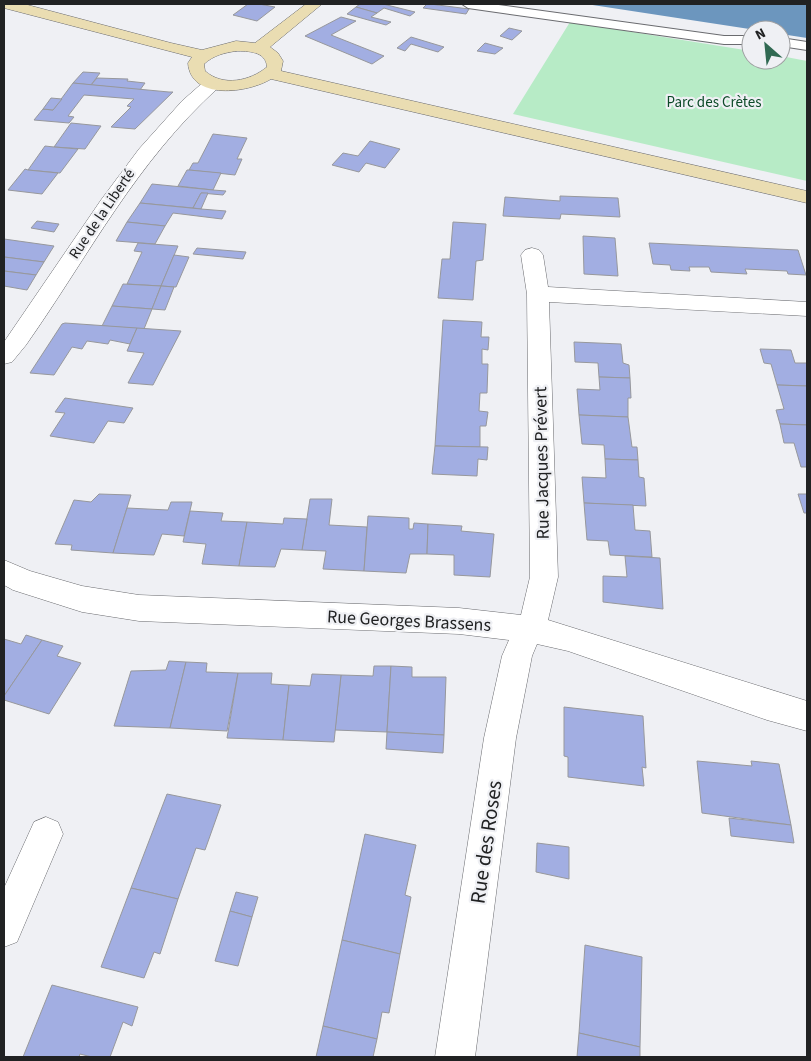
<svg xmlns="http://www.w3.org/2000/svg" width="811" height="1061" viewBox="0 0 811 1061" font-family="'Source Sans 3',sans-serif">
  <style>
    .green { fill: #b7ebc6 }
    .water { fill: #6c96be }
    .building { fill: #a2aee2; stroke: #97989c }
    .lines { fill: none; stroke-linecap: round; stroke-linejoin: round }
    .service-casing { stroke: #6a6b6f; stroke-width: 2 }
    .minor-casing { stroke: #6a6b6f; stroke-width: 1 }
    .tertiary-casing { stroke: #6a6b6f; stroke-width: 1 }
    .secondary-casing { stroke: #6a6b6f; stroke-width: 1 }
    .service { fill: #fff; fill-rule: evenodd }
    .minor { fill: #fff; fill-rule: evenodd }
    .tertiary { fill: #fff; fill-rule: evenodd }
    .secondary { fill: #eaddb2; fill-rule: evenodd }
    .labels { text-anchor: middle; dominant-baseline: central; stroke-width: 4.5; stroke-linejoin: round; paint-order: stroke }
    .far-park-label { font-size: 15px; fill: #0c4a28; stroke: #eff0f4 }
    .far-street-label { font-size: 15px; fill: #212223; stroke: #eff0f4 }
    .street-label { font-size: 18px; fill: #212223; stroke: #eff0f4 }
    .near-street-label { font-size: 21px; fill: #212223; stroke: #eff0f4 }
  </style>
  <rect width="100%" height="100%" fill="#eff0f4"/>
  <polygon class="green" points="570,22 751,51 751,60 781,60 781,56 807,61 807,181 513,114"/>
  <polygon class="water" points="586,4 807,4 807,38 781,34 781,30 756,30"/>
  <g class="building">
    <polygon points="248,4 259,4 275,7 257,21 233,15"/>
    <polygon points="360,4 383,4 415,12 410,16 384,8 377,13 356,7"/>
    <polygon points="427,4 430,4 469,9 466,14 423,8"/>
    <polygon points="356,7 377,13 371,17 391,22 386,25 347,14"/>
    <polygon points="341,17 356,21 331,35 384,56 372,64 305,36"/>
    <polygon points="509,28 522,31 512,40 500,36"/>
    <polygon points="411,37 444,47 438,52 411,44 405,51 397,48"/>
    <polygon points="485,43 503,48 495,54 477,51"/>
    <polygon points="83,72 100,73 91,85 73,83"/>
    <polygon points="97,78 128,79 127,81 145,83 140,90 91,85"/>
    <polygon points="73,83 169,92 173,92 135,129 111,127 131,107 127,106 134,99 84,95 68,116 74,117 69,123 34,120 43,109 53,110"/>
    <polygon points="51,98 62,99 53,110 43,109"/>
    <polygon points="71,123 101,126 85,149 54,147"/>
    <polygon points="213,134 247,138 237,159 242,159 235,175 189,170 193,163 198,163"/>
    <polygon points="370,141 400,149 385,168 366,163 359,172 332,165 343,153 358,156"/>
    <polygon points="45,146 54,147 78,149 60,173 28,170"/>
    <polygon points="25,169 28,170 58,173 42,194 8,190"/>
    <polygon points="187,170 189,170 221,173 213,190 178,186"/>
    <polygon points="152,184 213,190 226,191 223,195 201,193 193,208 140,203"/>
    <polygon points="201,193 208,193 201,209 193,208"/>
    <polygon points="560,196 618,198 620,217 561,214 560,219 503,216 505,197 560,201"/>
    <polygon points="140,203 201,209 226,211 222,219 173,213 165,226 127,222"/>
    <polygon points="37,221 59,224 54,232 31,228"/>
    <polygon points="127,222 165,226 155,244 116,241"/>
    <polygon points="453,222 486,224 483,260 476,261 473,300 438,298 442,259 450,259"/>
    <polygon points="583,236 615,238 618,276 584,274"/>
    <polygon points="4,239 54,246 44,262 4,257"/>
    <polygon points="138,243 178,246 161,286 127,284 142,252 134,251"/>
    <polygon points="649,243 798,250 806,275 788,274 787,271 745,269 747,274 711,272 709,267 689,267 690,271 671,270 670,265 653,264"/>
    <polygon points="197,248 246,252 243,259 193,254"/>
    <polygon points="174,255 189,257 176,287 161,286"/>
    <polygon points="4,257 44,262 36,275 4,271"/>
    <polygon points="4,271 36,275 27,290 4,286"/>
    <polygon points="123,284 161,286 152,309 112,306"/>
    <polygon points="161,286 174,287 165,310 152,309"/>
    <polygon points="112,306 152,309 144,329 102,326"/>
    <polygon points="443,320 482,322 481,337 489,337 488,350 482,349 482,364 488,364 487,393 480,393 479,411 488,412 486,426 480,426 480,447 435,446"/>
    <polygon points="62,324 65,323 137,328 130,344 110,340 108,344 87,341 82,349 72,347 54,375 30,373"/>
    <polygon points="137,328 181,331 153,385 128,383 144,353 127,351"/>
    <polygon points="574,342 621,344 623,363 629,365 630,378 599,377 598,363 575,362"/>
    <polygon points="760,349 791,350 795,363 807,363 807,386 777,385 771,364 764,363"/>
    <polygon points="599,377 630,378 631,398 628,398 628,417 579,415 577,389 600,390"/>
    <polygon points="777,385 807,386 807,425 780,424 776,410 784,409"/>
    <polygon points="65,398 133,408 124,423 108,421 94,443 50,436 65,413 55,412"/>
    <polygon points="579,415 628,417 632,447 637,447 638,460 605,459 604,445 582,444"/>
    <polygon points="780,424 807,425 807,467 801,467 794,443 784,443"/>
    <polygon points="435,446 488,447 487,460 478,459 477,476 432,474"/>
    <polygon points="605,459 638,460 639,477 644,478 646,506 584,503 582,477 606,478"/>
    <polygon points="99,494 131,495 113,553 71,550 72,545 55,544 74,500 91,502"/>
    <polygon points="798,494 807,494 807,513 804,513"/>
    <polygon points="310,499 332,499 329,525 367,527 364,571 323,569 326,551 302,550"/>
    <polygon points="171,502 192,502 184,536 162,534 154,555 113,553 127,508 168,510"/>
    <polygon points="584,503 633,505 635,530 650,531 652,557 610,555 608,541 587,540"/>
    <polygon points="190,511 223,513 221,521 247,522 239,566 202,564 206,544 183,542"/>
    <polygon points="368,516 409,518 409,529 413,529 414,523 428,524 427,554 410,554 406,573 364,571"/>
    <polygon points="284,518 307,519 302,550 281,549 275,567 239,566 247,522 283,524"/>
    <polygon points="428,524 462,526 461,531 494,534 490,577 454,575 454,555 427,554"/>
    <polygon points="625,556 660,558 663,609 603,602 603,576 627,577"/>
    <polygon points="26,635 42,640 4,696 4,639 21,644"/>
    <polygon points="42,640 63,646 57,656 81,663 49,714 4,700 4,696"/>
    <polygon points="169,661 186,662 170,728 114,726 131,671 166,670"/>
    <polygon points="186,662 207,663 206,672 238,673 227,731 170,728"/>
    <polygon points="374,666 391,666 387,732 335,730 341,675 373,676"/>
    <polygon points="391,666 412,667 412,677 446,677 444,735 387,732"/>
    <polygon points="238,673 272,673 271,684 289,685 283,740 227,738"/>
    <polygon points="312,674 341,675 334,742 283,740 289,685 310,686"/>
    <polygon points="564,707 643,716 646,768 642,767 644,786 568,777 568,757 564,756"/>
    <polygon points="387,732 444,735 443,753 386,749"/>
    <polygon points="697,761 752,766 751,761 779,764 791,825 702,813"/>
    <polygon points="167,794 221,805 205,850 196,848 178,899 131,888"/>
    <polygon points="729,818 791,825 794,843 731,836"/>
    <polygon points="365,834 416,845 405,895 411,897 400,954 342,940"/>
    <polygon points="537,843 569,847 569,879 536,872"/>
    <polygon points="131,888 178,899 160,954 154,952 144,978 101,967"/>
    <polygon points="236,892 258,897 252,917 230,911"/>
    <polygon points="230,911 252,917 238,966 215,961"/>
    <polygon points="342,940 400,954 389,1013 382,1012 377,1039 323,1026"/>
    <polygon points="585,945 642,957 640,1047 579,1033"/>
    <polygon points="52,985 138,1007 132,1026 123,1022 110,1057 92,1057 80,1054 79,1057 23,1057"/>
    <polygon points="323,1026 377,1039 373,1057 316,1057"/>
    <polygon points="579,1033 640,1047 640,1057 577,1057"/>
  </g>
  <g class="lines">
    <defs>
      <g id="service">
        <polygon points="462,4 491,4 724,36 751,36 751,44 724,44 468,8"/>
        <polygon points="781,38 807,42 807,50 781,46"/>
      </g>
      <g id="minor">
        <polygon points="532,248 539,250 543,255 548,287 807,302 807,316 549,302 558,577 548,620 807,701 807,731 767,720 568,651 537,644 532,656 516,738 475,1057 435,1057 484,738 502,656 509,640 459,634 139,621 82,612 13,590 4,585 4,560 30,571 82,586 139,595 459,608 521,615 530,577 527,294 521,255 525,250"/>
        <polygon points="46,817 58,822 63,834 17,942 4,947 4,888 34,822"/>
      </g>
      <path id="tertiary" d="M213,78l6,1 3,4 -3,4c-84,76 -129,167 -193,258l-14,17 -8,2v-22l97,-142 38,-51 43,-48 25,-22z"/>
      <path id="secondary" d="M4,4h20l147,39 31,7 34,-9 19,2 51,-39h16l-52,43 8,6 5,8 -2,10 526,120v12l-536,-124c-23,14 -80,22 -83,-16l4,-6 -188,-49zM236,51c12,0 30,0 31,16 -17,14 -44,20 -62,4l-1,-7c10,-9 20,-11 32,-13z"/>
    </defs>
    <use href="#service" class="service-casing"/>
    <use href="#minor" class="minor-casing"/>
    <use href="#tertiary" class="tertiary-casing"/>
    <use href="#secondary" class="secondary-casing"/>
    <use href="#service" class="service"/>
    <use href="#minor" class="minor"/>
    <use href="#tertiary" class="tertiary"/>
    <use href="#secondary" class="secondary"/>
  </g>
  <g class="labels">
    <g class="far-park-label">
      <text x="714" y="102">Parc des Crètes</text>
    </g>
    <g class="far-street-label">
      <text transform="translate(102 214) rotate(-56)">Rue de la Liberté</text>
    </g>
    <g class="street-label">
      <text transform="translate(542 463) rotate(-91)">Rue Jacques Prévert</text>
      <text transform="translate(409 621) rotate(3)">Rue Georges Brassens</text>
    </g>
    <g class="near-street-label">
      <text transform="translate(486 842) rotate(-82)">Rue des Roses</text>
    </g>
  </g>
  <rect width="811" height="1061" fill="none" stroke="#212223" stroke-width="10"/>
  <g transform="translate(766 45) rotate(333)"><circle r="24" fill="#eff0f4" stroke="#9d9ea0"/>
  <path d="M0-4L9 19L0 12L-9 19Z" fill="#306952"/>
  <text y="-8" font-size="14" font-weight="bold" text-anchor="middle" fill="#212223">N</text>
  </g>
</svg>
